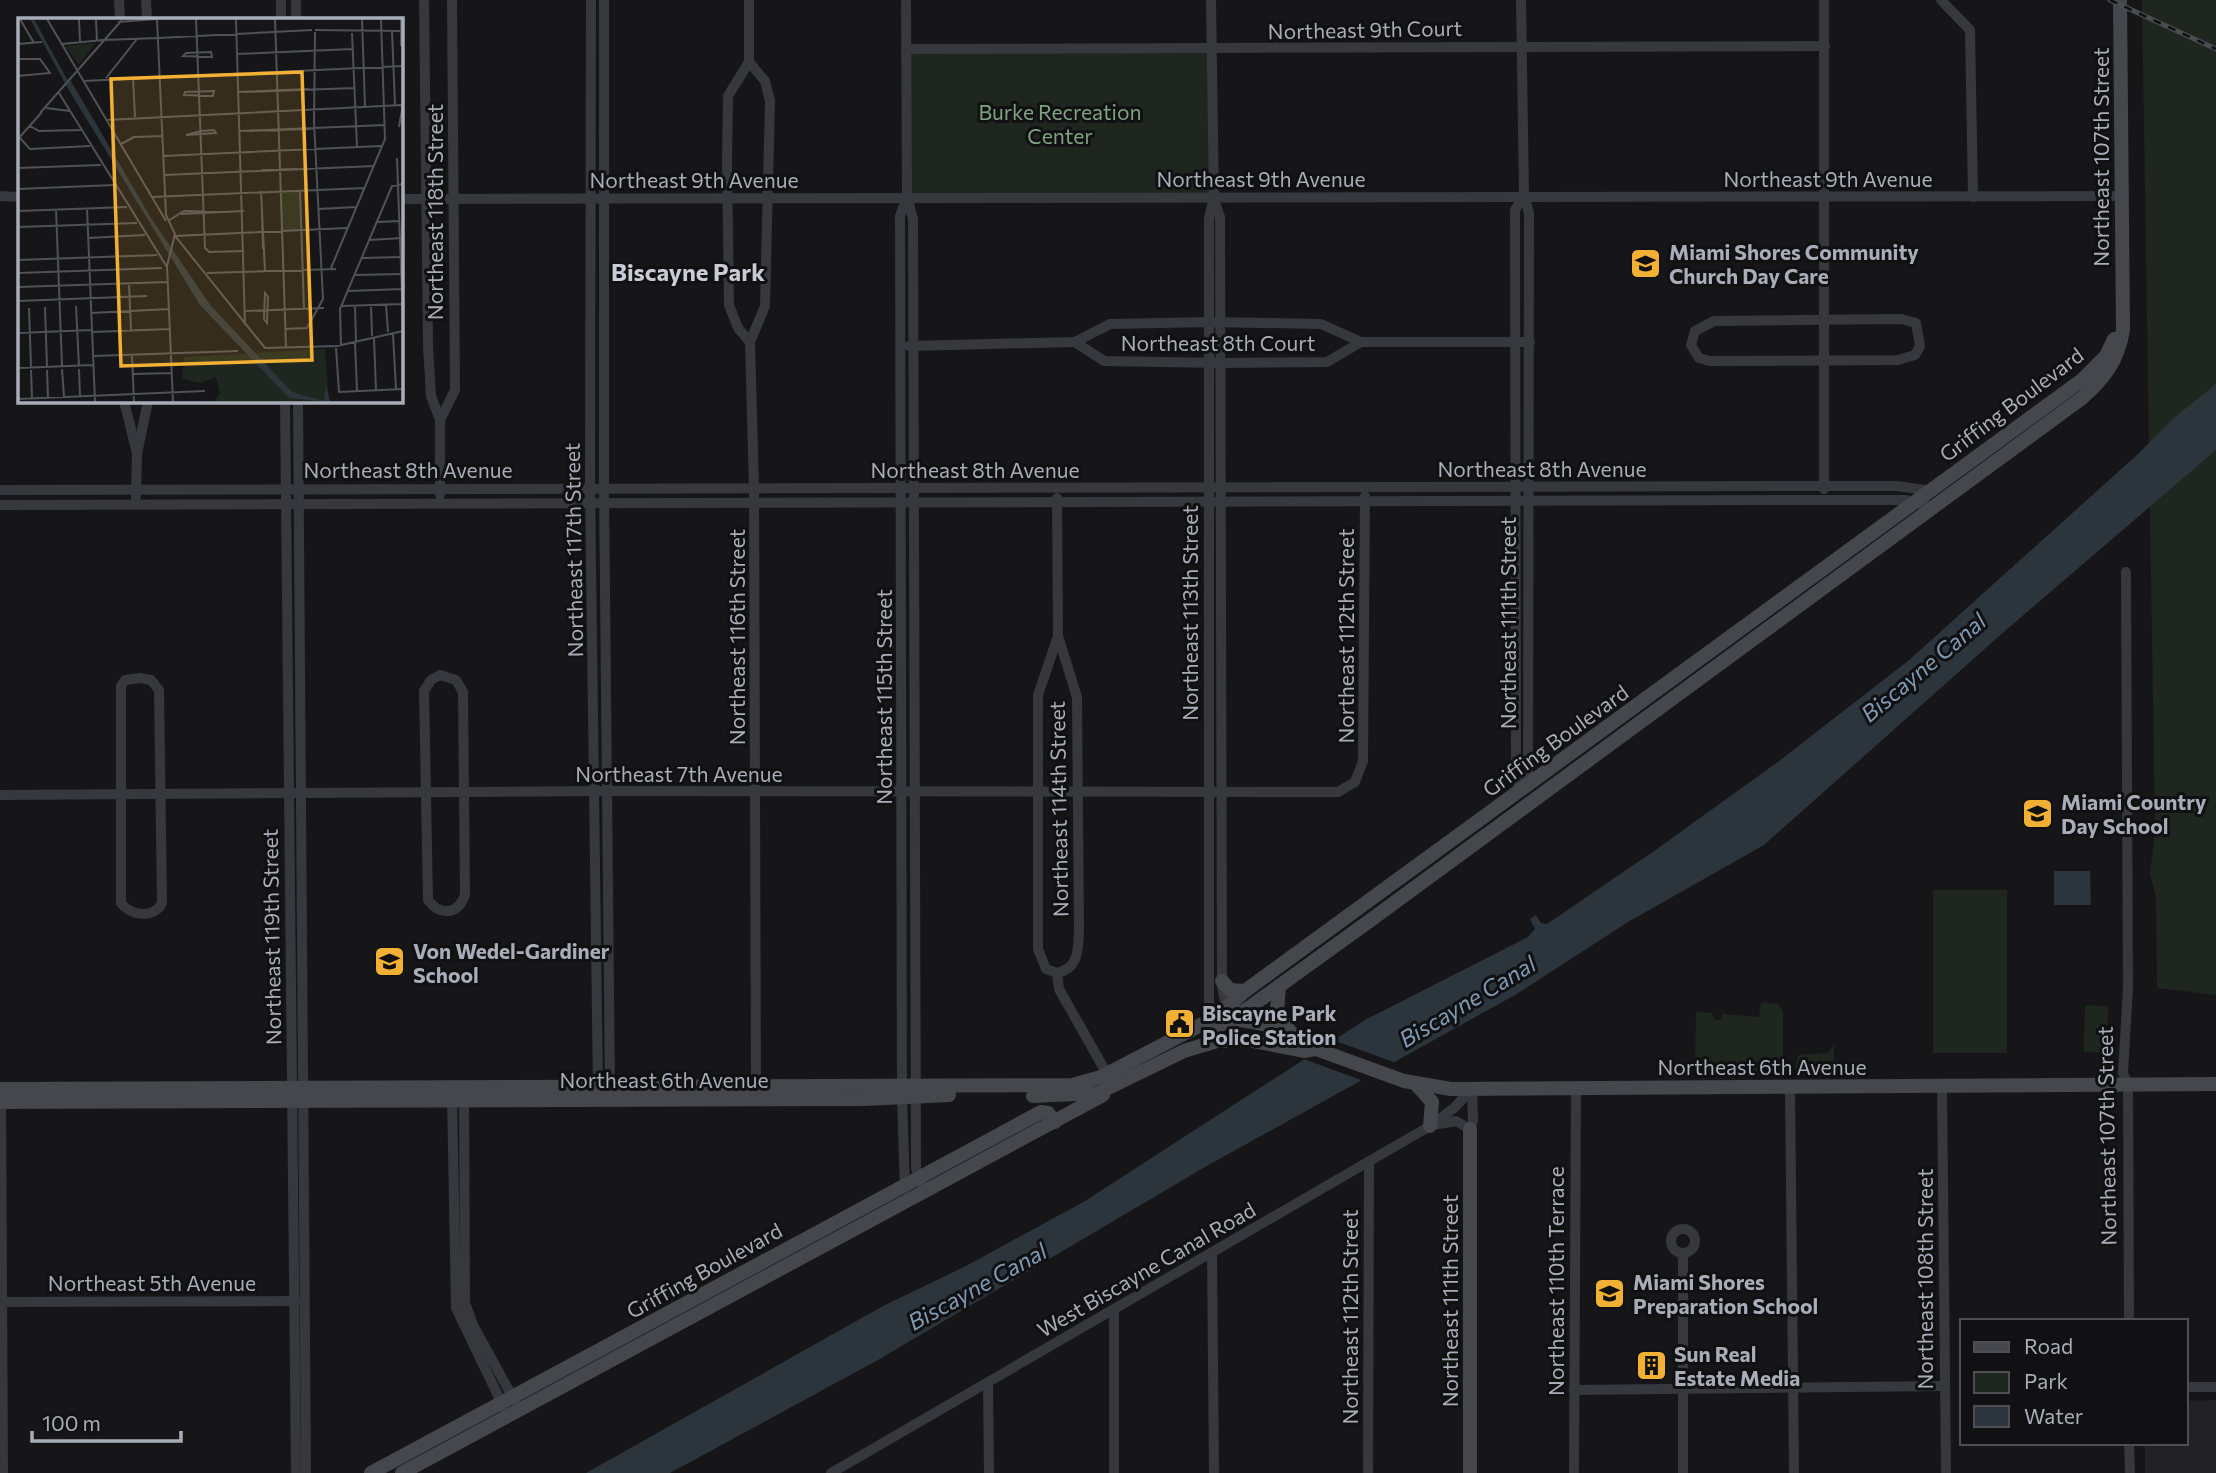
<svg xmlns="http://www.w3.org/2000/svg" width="2216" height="1473" viewBox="0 0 2216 1473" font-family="Commissioner,sans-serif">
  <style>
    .built { fill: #222225 }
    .green { fill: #1e261f }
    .water { fill: #2c353c }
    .pier { fill: #161618 }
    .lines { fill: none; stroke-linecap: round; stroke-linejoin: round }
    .street { stroke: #37383d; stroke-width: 10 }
    .secondary { stroke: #45474d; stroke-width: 14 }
    .rail-casing { stroke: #4a4c52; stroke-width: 5 }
    .rail { stroke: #111113; stroke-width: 2.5; stroke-dasharray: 8; stroke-linecap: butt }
    .labels { text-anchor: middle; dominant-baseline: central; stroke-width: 6; stroke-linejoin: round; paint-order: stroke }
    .street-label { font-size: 21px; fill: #a8adb8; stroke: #111113 }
    .park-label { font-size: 21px; fill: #7fa381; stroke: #111113 }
    .poi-label { font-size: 21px; font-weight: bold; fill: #a8adb8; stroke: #111113; text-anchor: start }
    .water-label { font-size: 23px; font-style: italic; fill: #7f9bb3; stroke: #111113 }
    .quarter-label { font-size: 24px; font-weight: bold; fill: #c9ccd4; stroke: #111113 }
    .inset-river { fill: none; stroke: #2c353c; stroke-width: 3.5 }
    .inset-road { fill: none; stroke: #505258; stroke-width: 2 }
    .view { fill: #f2b134; fill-opacity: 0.15; stroke: #f2b134; stroke-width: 3.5 }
    .inset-edge { fill: none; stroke: #a8adb8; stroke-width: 3.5 }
  </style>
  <rect width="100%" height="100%" fill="#161618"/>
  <polygon class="built" points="2216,1400 2216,1473 2145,1473 2145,1443 2186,1443 2186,1401"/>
  <g class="green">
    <polygon points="2142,0 2216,0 2216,995 2157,988 2156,897 2150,874 2155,832"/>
    <polygon points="906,49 1212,51 1213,198 907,196"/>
    <rect x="1933" y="890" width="74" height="163"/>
    <polygon points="1761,1002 1778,1004 1783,1011 1783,1072 1695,1071 1696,1012 1712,1013 1715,1020 1721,1020 1722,1014 1759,1017"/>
    <polygon points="2085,1005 2108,1006 2107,1053 2084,1052"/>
    <polygon points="1834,1045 1834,1071 1795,1069 1798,1055 1828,1053"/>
  </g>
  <g class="water">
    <polygon points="2216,384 2216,450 2006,630 1764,845 1628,922 1515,995 1205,1167 878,1360 670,1473 586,1473 883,1306 964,1267 1085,1201 1365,1020 1528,937 1535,929 1530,919 1536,915 1541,923 1547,924 1654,851 1775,764 1908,661 2138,454 2175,417"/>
    <polygon points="2054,871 2090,871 2091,905 2054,905"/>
  </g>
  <polygon class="pier" points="1330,1039 1399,1064 1366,1082 1304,1059"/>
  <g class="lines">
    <g class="street">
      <polyline points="119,0 120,19"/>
      <polyline points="146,0 147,19"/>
      <polyline points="296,0 296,19"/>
      <polyline points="424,0 428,346 431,396 440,420 440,495"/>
      <polyline points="591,0 590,488 598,1091"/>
      <polyline points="604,0 604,488 610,1092"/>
      <polyline points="749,0 749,62 728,96 727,161 729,305 738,328 750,342"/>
      <polyline points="906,0 907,196 913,219 916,1168 924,1190"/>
      <polyline points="1211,0 1214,198 1209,218 1209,1003 1217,1022"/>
      <polyline points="1521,0 1524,195 1529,213 1528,777 1523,789 1516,781 1515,210 1524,195"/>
      <polyline points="1824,0 1824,489"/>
      <polyline points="1941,0 1970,30 1973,197"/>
      <polyline points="281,19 281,0"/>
      <polyline points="906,49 1825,46"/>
      <polyline points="749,62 765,81 770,101 765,306 750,342 754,489 756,1091"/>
      <polyline points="0,196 19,197"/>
      <polyline points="401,199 2121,196"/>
      <polyline points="1214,199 1220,217 1222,987 1227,1012"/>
      <polygon points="1901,319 1916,323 1920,346 1915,355 1898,360 1710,361 1699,358 1691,345 1695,331 1714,321"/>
      <polyline points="1075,342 1104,361 1220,363 1327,362 1361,342"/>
      <polyline points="909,346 1075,342 1110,324 1209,322 1321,324 1361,342 1530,342"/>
      <polyline points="124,401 137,453"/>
      <polyline points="285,401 296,1473"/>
      <polyline points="298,401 306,1473"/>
      <polyline points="440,420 455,390 452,0"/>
      <polyline points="0,490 1824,486 1897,486 1931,491"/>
      <polyline points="136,497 137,454 148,401"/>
      <path d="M1057,498l1,138 19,61 2,232c-1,19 1,39 -22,44l-11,-4 -8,-20v-254l20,-59"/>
      <polyline points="0,505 1781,500 1906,500 1931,507"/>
      <polyline points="2126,572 2128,988 2123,1073 2128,1084 2129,1321"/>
      <path d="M440,675l16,5 7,12 2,203c-7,20 -25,21 -37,5l-4,-209 7,-11z"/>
      <path d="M140,678l11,2 8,10 3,213c-8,16 -31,13 -41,0v-217l4,-6z"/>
      <polyline points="0,795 607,791 1338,792 1355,782 1363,761 1365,496"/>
      <polyline points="1057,973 1059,989 1107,1074"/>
      <polyline points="1942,1086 1946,1473"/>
      <polyline points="1790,1087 1794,1473"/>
      <polyline points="452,1094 456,1308 504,1408"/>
      <polyline points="464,1094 465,1303 473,1325 519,1409"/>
      <polyline points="1,1098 3,1473"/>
      <polyline points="1433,1125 1456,1121 1470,1129 1473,1121 1472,1089"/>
      <polyline points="905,1188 902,1098 900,216 907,197"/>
      <circle cx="1683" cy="1241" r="12"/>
      <polyline points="1212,1253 1214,1473"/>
      <polyline points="1683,1253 1683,1473"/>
      <polyline points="0,1302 296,1301"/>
      <polyline points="1114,1310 1114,1473"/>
      <polyline points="988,1382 989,1473"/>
      <polyline points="2186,1387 2216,1387"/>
      <polyline points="1574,1390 1944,1386"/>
      <polyline points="2129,1443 2130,1473"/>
      <polyline points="831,1473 1430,1126 1454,1108 1472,1089"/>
      <polyline points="1368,1473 1369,1162"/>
      <polyline points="1574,1473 1576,1088"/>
    </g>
    <g class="secondary">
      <polyline points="1222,981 1230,990 1245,991"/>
      <polyline points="1279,986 1277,1012 1291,1033"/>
      <polyline points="1214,1018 1245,991 2082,380 2106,356 2114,339"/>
      <path d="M1208,1044l12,-19 30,-18 118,-85 714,-524c23,-20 36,-38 41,-68l-3,-330"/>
      <polyline points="1416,1084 1432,1102 1430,1126"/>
      <path d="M0,1089l1072,-4 29,-8 113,-59c31,1 79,8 102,31l88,32 47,8 765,-5"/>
      <polyline points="1033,1096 1098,1093 1184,1051 1217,1041 1248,1040 1304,1051 1316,1049"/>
      <polyline points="0,1102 864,1099 949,1095"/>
      <polyline points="1470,1129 1470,1473"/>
      <polyline points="371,1473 1041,1112 1048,1113 1055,1122"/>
      <polyline points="402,1473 1103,1095"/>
    </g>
    <defs>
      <polyline id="rail" points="2110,0 2216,49"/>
    </defs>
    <use href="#rail" class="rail-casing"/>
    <use href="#rail" class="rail"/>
  </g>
  <defs>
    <symbol id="school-square" viewBox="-11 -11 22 22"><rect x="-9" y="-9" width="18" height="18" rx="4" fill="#f2b134" stroke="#111113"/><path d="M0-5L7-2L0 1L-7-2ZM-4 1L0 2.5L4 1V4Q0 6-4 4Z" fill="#111"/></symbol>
    <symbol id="civic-square" viewBox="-11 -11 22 22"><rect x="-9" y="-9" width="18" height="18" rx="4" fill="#f2b134" stroke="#111113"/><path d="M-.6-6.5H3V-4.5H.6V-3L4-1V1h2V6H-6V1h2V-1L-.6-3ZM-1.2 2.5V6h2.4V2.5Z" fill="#111"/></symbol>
    <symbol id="building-square" viewBox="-11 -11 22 22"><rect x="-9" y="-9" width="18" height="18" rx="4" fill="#f2b134" stroke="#111113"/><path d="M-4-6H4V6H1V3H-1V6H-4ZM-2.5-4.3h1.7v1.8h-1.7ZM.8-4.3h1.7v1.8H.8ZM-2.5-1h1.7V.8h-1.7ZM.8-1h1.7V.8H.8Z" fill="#111"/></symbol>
  </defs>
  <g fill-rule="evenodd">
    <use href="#school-square" x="1628" y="246" width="35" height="35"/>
    <use href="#school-square" x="2020" y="796" width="35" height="35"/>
    <use href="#school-square" x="372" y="944" width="35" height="35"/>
    <use href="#civic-square" x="1162" y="1006" width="35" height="35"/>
    <use href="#school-square" x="1592" y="1276" width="35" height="35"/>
    <use href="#building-square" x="1634" y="1348" width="35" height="35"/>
  </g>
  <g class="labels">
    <g class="street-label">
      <text transform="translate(1365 29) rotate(-1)">Northeast 9th Court</text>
      <text transform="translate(2100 157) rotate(-90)">Northeast 107th Street</text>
      <text x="1261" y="178">Northeast 9th Avenue</text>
      <text x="1828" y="178">Northeast 9th Avenue</text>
      <text x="694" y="179">Northeast 9th Avenue</text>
      <text transform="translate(434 212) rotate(-90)">Northeast 118th Street</text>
      <text x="1218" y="342">Northeast 8th Court</text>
      <text transform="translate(2011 404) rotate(-37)">Griffing Boulevard</text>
      <text x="1542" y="468">Northeast 8th Avenue</text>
      <text x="408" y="469">Northeast 8th Avenue</text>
      <text x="975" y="469">Northeast 8th Avenue</text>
      <text transform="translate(573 550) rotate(-91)">Northeast 117th Street</text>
      <text transform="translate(1189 613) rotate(-90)">Northeast 113th Street</text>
      <text transform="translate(1507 623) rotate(-90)">Northeast 111th Street</text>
      <text transform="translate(1345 636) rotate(-90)">Northeast 112th Street</text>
      <text transform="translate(736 637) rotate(-90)">Northeast 116th Street</text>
      <text transform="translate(883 697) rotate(-90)">Northeast 115th Street</text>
      <text transform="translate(1555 740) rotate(-36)">Griffing Boulevard</text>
      <text x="679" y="773">Northeast 7th Avenue</text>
      <text transform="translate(1058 809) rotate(-91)">Northeast 114th Street</text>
      <text transform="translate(271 937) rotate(-91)">Northeast 119th Street</text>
      <text x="1762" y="1066">Northeast 6th Avenue</text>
      <text x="664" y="1079">Northeast 6th Avenue</text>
      <text transform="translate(2106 1136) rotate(-91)">Northeast 107th Street</text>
      <text transform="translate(1146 1269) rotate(-30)">West Biscayne Canal Road</text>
      <text transform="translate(704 1270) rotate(-29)">Griffing Boulevard</text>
      <text transform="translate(1924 1279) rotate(-90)">Northeast 108th Street</text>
      <text transform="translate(1555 1281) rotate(-90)">Northeast 110th Terrace</text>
      <text x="152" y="1282">Northeast 5th Avenue</text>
      <text transform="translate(1449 1301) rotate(-90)">Northeast 111th Street</text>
      <text transform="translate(1349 1317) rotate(-90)">Northeast 112th Street</text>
    </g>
    <g class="park-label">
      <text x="1060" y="111">Burke Recreation<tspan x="1060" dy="24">Center</tspan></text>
    </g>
    <g class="poi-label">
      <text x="1669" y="251">Miami Shores Community<tspan x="1669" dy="24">Church Day Care</tspan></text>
      <text x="2061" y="801">Miami Country<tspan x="2061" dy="24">Day School</tspan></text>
      <text x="413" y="950">Von Wedel-Gardiner<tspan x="413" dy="24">School</tspan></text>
      <text x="1202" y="1012">Biscayne Park<tspan x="1202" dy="24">Police Station</tspan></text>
      <text x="1633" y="1281">Miami Shores<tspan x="1633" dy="24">Preparation School</tspan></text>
      <text x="1674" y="1353">Sun Real<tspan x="1674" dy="24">Estate Media</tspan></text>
    </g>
    <g class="water-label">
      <text transform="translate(1923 667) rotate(-40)">Biscayne Canal</text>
      <text transform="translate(1467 1001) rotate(-31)">Biscayne Canal</text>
      <text transform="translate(977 1286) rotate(-29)">Biscayne Canal</text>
    </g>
    <g class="quarter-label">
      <text x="688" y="271">Biscayne Park</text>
    </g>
  </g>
  <g transform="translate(18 18)">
    <rect width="385" height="385" fill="#161618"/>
    <path d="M78,25l-17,22 -14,-19zM282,172l1,40h-19l-1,-39zM307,331l4,53h-115l6,-9 -4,-16 -15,6 -19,-4 2,-22z" fill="#1e261f"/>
    <path d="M53,63l80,137 60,88 81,86 32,9 2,-16 4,17 -41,-4 -89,-93 -136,-223z" fill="#2c353c"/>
    <path class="inset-river" d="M14,1l34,62"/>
    <path class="inset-road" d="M2,1l14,24M29,1l119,202M61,1l1,23M78,1l1,22M139,1l9,196 9,19 -8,32 6,136M178,1l9,229 4,4 35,-1M218,1l9,306M257,1l11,329M344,1l3,88M383,1v27M100,4l38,-3M297,12l86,1M374,13l3,74M334,15l5,114M140,20l154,-8M85,22l55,-2M0,26l24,-2M44,26l41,-4M193,34l1,5 -29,-1 3,-3zM218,36l117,-5M0,41h22l10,14 -32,3M115,59l2,40M88,60l31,-39M65,63l320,-15M196,73l-1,5 -29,-1 1,-3zM219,74l72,-3M226,74l110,-4M41,75l108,174M28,90l24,3M22,95l82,-93M88,102l296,-15M12,108l9,5 42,-1M381,109l4,-23M183,113l13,-1 2,3 -30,2zM221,113l146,-6M232,113l60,-2M1,119l11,12 60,-3M0,121l24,-27M103,126l13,-7 28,-1M145,138l218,-10M379,140l6,165M0,150l83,-3M244,152l35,-1M146,157l210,-9M0,171l96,-4M282,172l4,119M243,173l4,81M134,179l213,-9M69,190l8,194M38,191l6,157M301,191l37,-2M0,193l109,-4M163,196l63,-3M244,196l1,35M150,203l16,-10 40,1M359,204l22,-1M0,209l119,-4M329,210l-172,8 90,112 72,-2 66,-15M70,220l57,-3M351,222l34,-2M344,240l41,-1M0,242l139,-5M313,250l54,-129 -4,-120M0,255l144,-5M189,255l129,-4M337,257l48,-1M111,265l2,48M0,269l150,-5M330,273l54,-2M247,275l3,4 -1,26 -3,-4zM0,283l129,-5M368,286l2,28M353,287l1,31M58,288l3,60M324,288l60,-2M337,288l1,36M27,289l2,60M11,290l2,59M228,293l78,-3M73,295l78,-4M267,311l22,-1 16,-29 -9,-177 1,-90M74,314l78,-3M0,315l74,-3M375,316l3,55M356,320l2,53M337,324l2,49M323,327l-1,-36 52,-123 11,-2M318,330l3,44 64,-3M114,337l2,47M75,338l145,-5M0,350l75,-3M44,351l2,28M61,351l1,27M13,352l1,29M29,352l1,28M114,356l40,-1M0,381l187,-8"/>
    <path class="view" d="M284,54l10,288 -191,6 -10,-287z"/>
    <rect width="385" height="385" class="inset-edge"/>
  </g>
  <rect x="1960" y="1319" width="228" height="126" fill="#111113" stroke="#4d4f55" stroke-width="2"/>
  <rect x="1974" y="1342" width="35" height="10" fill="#45474d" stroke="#4d4f55" stroke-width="2"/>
  <text x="2024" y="1354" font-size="21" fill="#a8adb8">Road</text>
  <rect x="1974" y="1372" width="35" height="21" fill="#1e261f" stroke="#4d4f55" stroke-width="2"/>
  <text x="2024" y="1389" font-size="21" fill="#a8adb8">Park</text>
  <rect x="1974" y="1406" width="35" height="21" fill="#2c353c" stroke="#4d4f55" stroke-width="2"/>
  <text x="2024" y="1424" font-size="21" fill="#a8adb8">Water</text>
  <path d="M32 1431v10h149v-10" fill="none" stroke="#a8adb8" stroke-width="3.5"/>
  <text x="42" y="1431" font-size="21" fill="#a8adb8" stroke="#111113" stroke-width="5" paint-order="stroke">100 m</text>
</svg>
